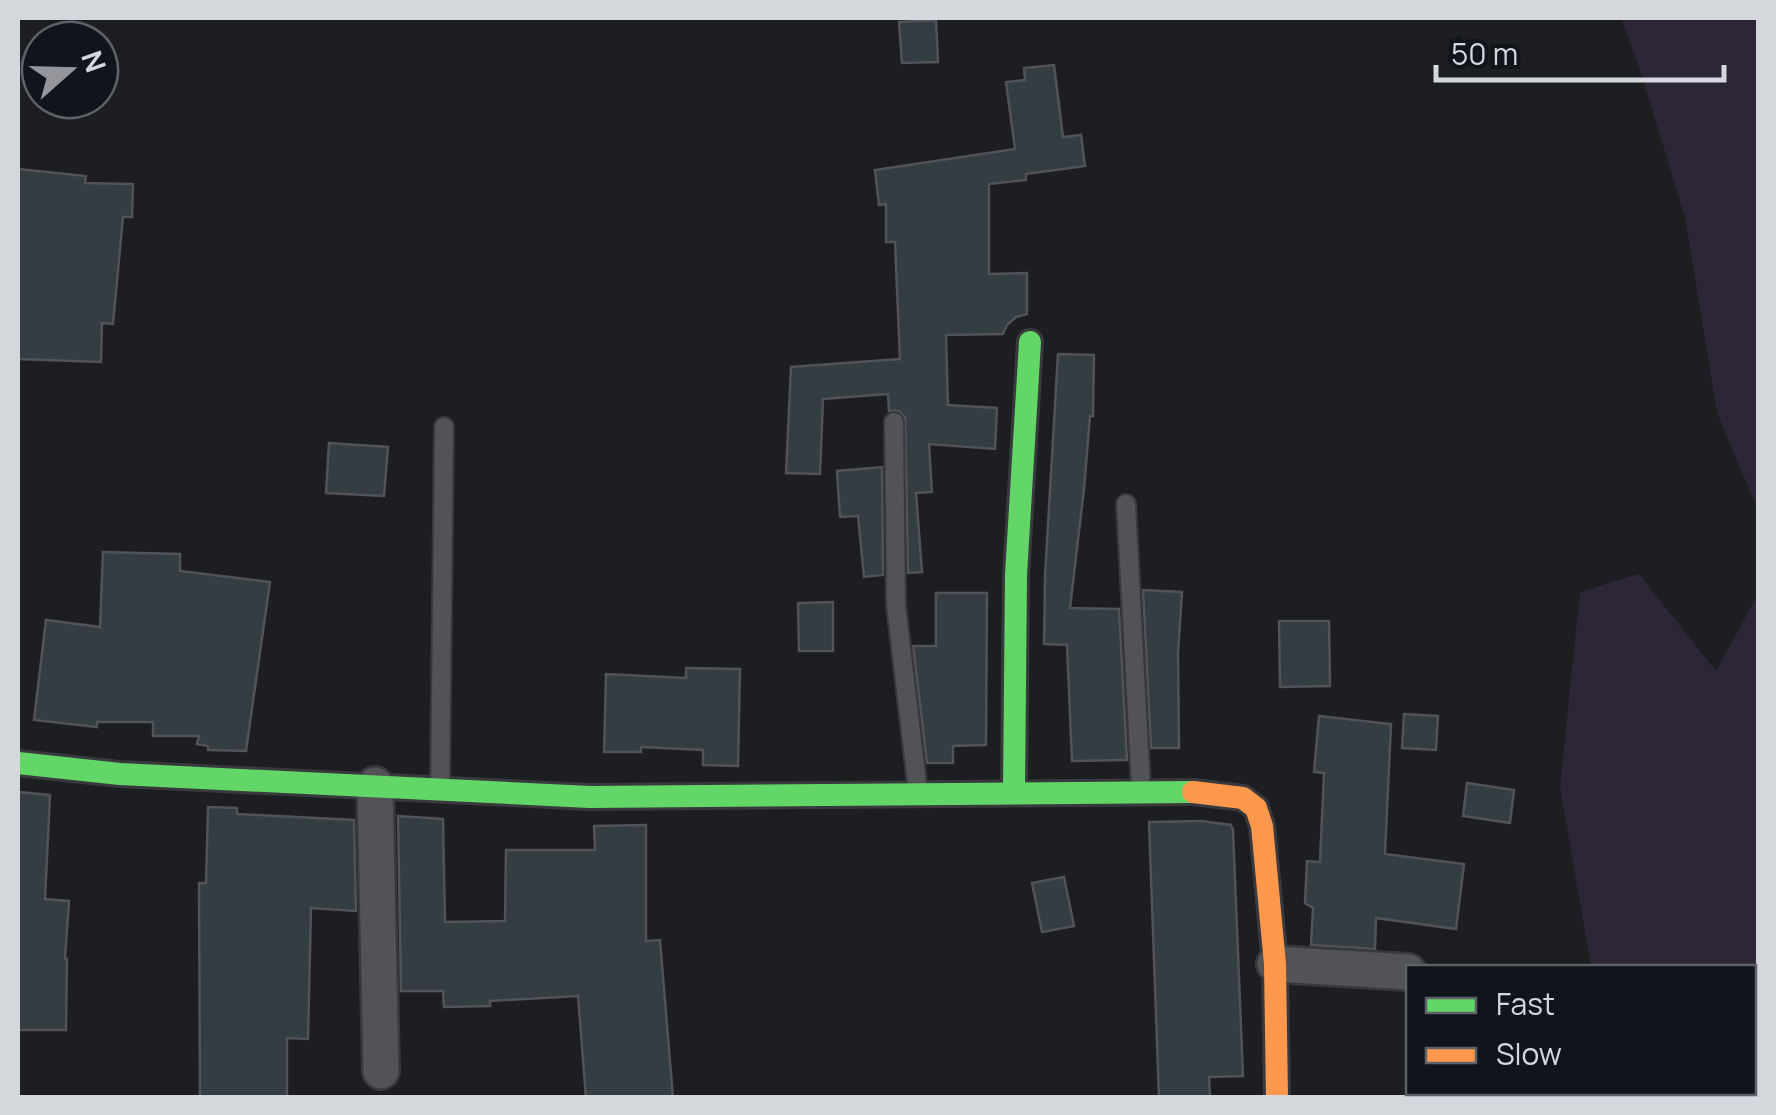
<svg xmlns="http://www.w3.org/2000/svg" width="1776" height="1115" viewBox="0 0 1776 1115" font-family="Manrope,sans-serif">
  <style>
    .green { fill: #2d2637 }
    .building { fill: #343d43; stroke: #515356; stroke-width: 2.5 }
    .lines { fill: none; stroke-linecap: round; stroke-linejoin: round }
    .lane-casing { stroke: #38393c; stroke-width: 22 }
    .street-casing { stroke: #38393c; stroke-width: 40 }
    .fast-casing { stroke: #38393c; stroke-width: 28 }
    .slow-casing { stroke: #38393c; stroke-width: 28 }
    .lane { stroke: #515356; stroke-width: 18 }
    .street { stroke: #515356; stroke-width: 35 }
    .fast { stroke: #63d668; stroke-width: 22 }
    .slow { stroke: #ff974d; stroke-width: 22 }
  </style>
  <rect width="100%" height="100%" fill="#1c1e21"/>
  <g class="green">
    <polygon points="1621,18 1758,18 1758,510 1717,413 1685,217 1638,64"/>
    <polygon points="1639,574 1716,671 1758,594 1758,1021 1754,1023 1754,968 1591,967 1560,787 1580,592"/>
  </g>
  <g class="building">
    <polygon points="936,20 938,62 902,63 899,22"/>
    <polygon points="1054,65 1063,137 1081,135 1085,166 1026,174 1026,180 989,184 989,274 1027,273 1027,314 1016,317 1007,325 1003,334 946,335 948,405 997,408 995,449 929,444 932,492 916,493 922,572 908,573 905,417 899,411 889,411 888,394 823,399 820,474 786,473 791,367 900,359 895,242 886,242 886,204 879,205 875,170 1015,149 1006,82 1025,80 1024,68"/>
    <polygon points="18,169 86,176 85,183 133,184 132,217 123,217 113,324 102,323 101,362 18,359"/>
    <polygon points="1058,354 1094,355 1093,416 1090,416 1084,489 1070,608 1119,609 1127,760 1072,761 1067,645 1044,644 1045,576"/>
    <polygon points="329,443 388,447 384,496 326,493"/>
    <polygon points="882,467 883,575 864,577 858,516 840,517 837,471"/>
    <polygon points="103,552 180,554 180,571 270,582 246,751 208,750 208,746 197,744 199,736 153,736 153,722 97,722 97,727 34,720 46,620 100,627"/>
    <polygon points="1143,590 1182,592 1178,653 1179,748 1151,748"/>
    <polygon points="936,593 987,593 986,745 953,746 953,763 927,763 913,646 936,646"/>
    <polygon points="833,602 833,651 799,651 798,603"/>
    <polygon points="1279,621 1329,621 1330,686 1280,687"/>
    <polygon points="686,668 740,669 738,766 703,765 703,750 641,747 641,752 604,752 606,674 686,678"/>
    <polygon points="1404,714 1438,716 1436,750 1402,748"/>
    <polygon points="1319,716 1391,724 1385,854 1464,864 1456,929 1376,918 1375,949 1311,945 1313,908 1305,903 1307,861 1320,862 1324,773 1314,772"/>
    <polygon points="1467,783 1514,790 1510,823 1463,816"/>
    <polygon points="18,792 50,795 45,899 69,901 65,959 67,959 66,1030 18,1030"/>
    <polygon points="208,807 237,808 237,814 354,820 356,911 311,908 308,1039 287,1038 287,1098 200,1098 199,883 206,883"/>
    <polygon points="398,816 443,819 445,922 505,921 506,850 595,850 594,826 646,825 646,941 660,940 673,1098 586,1098 578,996 490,1001 490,1006 444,1007 443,991 401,991"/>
    <polygon points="1201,821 1231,825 1233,830 1243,1076 1209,1077 1210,1098 1159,1098 1149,822"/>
    <polygon points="1064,877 1074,926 1042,932 1032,883"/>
  </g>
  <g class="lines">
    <defs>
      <g id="lane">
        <polyline points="894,422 896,605 918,792"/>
        <polyline points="1126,504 1141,787"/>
        <polyline points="440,789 444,427"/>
      </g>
      <g id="street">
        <polyline points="375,785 381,1071"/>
        <polyline points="1275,964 1408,972"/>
        <polyline points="1754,996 1758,997"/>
      </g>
      <g id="fast">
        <polyline points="18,763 120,774 590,797 1193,792"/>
        <polyline points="1014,792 1016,575 1030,342"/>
      </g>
      <polyline id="slow" points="1193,792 1243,798 1256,808 1262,826 1275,964 1277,1098"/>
    </defs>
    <use href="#lane" class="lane-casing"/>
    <use href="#street" class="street-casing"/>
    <use href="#fast" class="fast-casing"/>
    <use href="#slow" class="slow-casing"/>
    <use href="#lane" class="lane"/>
    <use href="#street" class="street"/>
    <use href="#fast" class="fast"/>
    <use href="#slow" class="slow"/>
  </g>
  <rect width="1776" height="1115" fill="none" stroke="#d4d7dc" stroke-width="40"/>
  <rect x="1406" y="965" width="350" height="130" fill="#10141b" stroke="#5e6268" stroke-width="2.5"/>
  <rect x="1426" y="998" width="50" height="15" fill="#63d668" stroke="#5e6268" stroke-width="2.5"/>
  <text x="1496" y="1015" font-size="30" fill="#d4d7dc">Fast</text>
  <rect x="1426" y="1048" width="50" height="15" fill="#ff974d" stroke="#5e6268" stroke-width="2.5"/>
  <text x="1496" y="1065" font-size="30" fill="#d4d7dc">Slow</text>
  <g transform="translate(70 70) rotate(70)"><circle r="48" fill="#10141b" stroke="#5e6268" stroke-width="2.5"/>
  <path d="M0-8L18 38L0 25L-18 38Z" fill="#94969b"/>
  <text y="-15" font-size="28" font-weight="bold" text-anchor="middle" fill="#d4d7dc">N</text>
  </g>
  <path d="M1436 65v15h288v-15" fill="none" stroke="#d4d7dc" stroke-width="5"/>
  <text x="1451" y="65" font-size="30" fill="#d4d7dc" stroke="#10141b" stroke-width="8" paint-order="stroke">50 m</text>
</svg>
